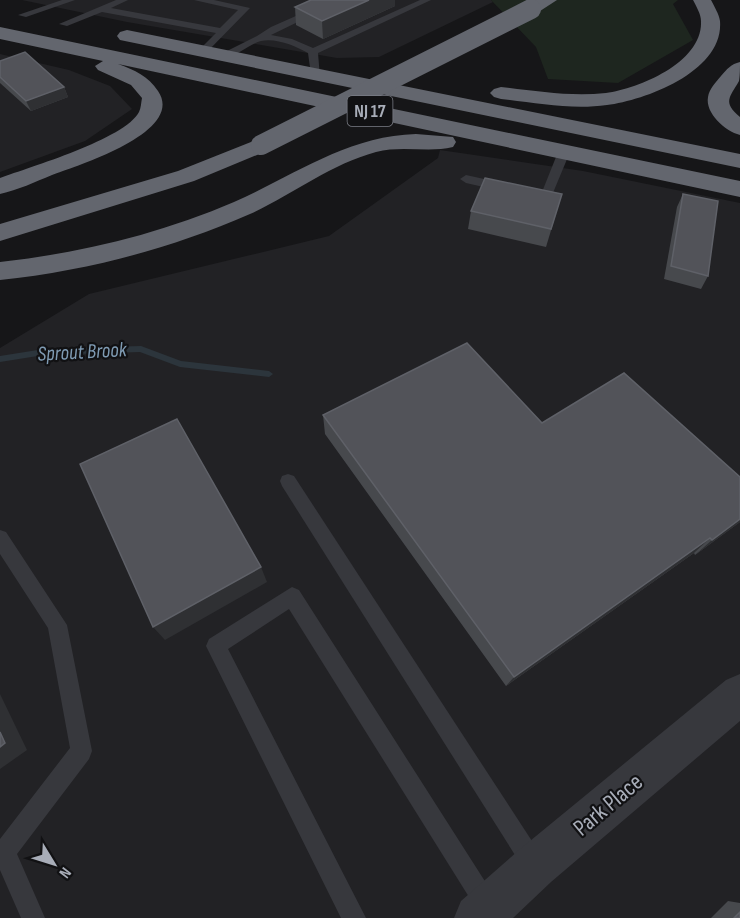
<svg xmlns="http://www.w3.org/2000/svg" width="740" height="918" viewBox="0 0 740 918" font-family="'Sofia Sans Condensed',sans-serif">
  <style>
    .built { fill: #222225 }
    .green { fill: #1e261f }
    .lines { fill: none; stroke-linecap: round; stroke-linejoin: round }
    .stream { fill: #2c353c; fill-rule: evenodd }
    .lane { fill: #37383d; fill-rule: evenodd }
    .street { fill: #37383d; fill-rule: evenodd }
    .highway { fill: #63666e; fill-rule: evenodd }
    .highway-bridge { stroke: #63666e; stroke-width: 20 }
    .wall { fill: #47494d }
    .shaded-wall { fill: #2f3033 }
    .building { fill: #525359; stroke: #5f6168; stroke-width: 1.5 }
    .labels { text-anchor: middle; dominant-baseline: central; stroke-width: 4.5; stroke-linejoin: round; paint-order: stroke }
    .shield { fill: #111113; stroke: #7b7e86; stroke-width: 1.5 }
    .shield-label { font-size: 18px; font-weight: bold; fill: #a8adb8 }
    .water-label { font-size: 21px; font-style: italic; fill: #7f9bb3; stroke: #111113 }
    .near-street-label { font-size: 24px; fill: #a8adb8; stroke: #111113 }
  </style>
  <rect width="100%" height="100%" fill="#161618"/>
  <g class="built">
    <polygon points="22,0 491,0 493,2 379,57 337,58 127,22"/>
    <polygon points="0,54 69,70 110,86 132,109 85,141 0,172"/>
    <polygon points="440,150 583,171 740,203 740,918 0,918 0,348 89,294 329,236 438,158"/>
  </g>
  <polygon class="green" points="491,0 678,0 673,4 693,40 618,83 548,79 536,47"/>
  <g class="lines">
    <polygon class="stream" points="141,346 181,361 269,371 273,374 269,377 180,367 140,352 44,355 0,362 0,356 44,349"/>
    <g class="lane">
      <polygon points="62,0 75,0 26,17 18,15"/>
      <polygon points="116,0 128,0 111,8 220,28 238,10 194,0 214,0 250,8 205,54 202,55 197,52 216,33 102,12 67,26 59,24"/>
      <path d="M332,0h11l-72,35 21,4 21,9 107,-48h11l-113,53 2,24 -9,-2 -3,-22c-13,-7 -31,-15 -47,-12 -13,3 -32,23 -44,15l40,-20 14,-9z"/>
      <polygon points="564,149 570,152 550,200 546,201 466,183 460,179 466,175 542,192 558,152"/>
      <polygon points="288,474 294,476 543,858 547,866 543,874 535,878 527,874 282,486 280,481 282,476"/>
      <polygon points="0,530 6,532 67,625 92,751 89,759 17,854 45,918 21,918 0,870 0,839 70,748 48,628 0,554"/>
      <polygon points="292,587 299,590 495,897 499,905 495,913 487,917 479,913 289,609 228,649 366,918 341,918 206,646 209,639"/>
    </g>
    <polygon class="street" points="740,674 740,721 551,882 513,918 454,918 461,901 519,850 726,680"/>
    <g class="highway">
      <polygon points="534,0 557,0 537,13 525,13 522,9"/>
      <path d="M693,0h18c3,6 8,14 9,21 4,50 -74,79 -113,84 -35,5 -71,-2 -106,-6l-7,-2 -4,-4 4,-4 7,-2c35,4 70,10 105,6 34,-5 97,-31 95,-72 0,-7 -5,-15 -8,-21z"/>
      <path d="M0,27l740,154v16l-622,-133c17,6 30,12 40,27 28,41 -81,75 -106,84 -17,7 -34,15 -52,19v-16c30,-11 125,-39 139,-66 2,-4 2,-9 3,-14l-11,-13 -33,-15 -3,-4 8,-5 -103,-22z"/>
      <polygon points="127,30 740,154 740,168 120,40 117,36 120,32"/>
      <path d="M740,62c0,6 0,14 -1,19 -9,16 -17,21 1,36v18c-15,-4 -35,-22 -32,-38 1,-8 8,-15 13,-21 6,-7 10,-12 19,-14z"/>
      <path d="M416,134l37,3 3,5 -3,5c-25,6 -51,-2 -77,5 -45,12 -84,43 -126,62 -80,35 -164,57 -250,66v-18c81,-9 159,-28 234,-60 61,-27 113,-66 182,-68z"/>
      <polygon points="261,138 269,140 272,145 269,150 194,181 0,241 0,224 178,171"/>
    </g>
    <polyline class="highway-bridge" points="261,145 531,9"/>
  </g>
  <g class="wall">
    <polygon points="311,0 395,0 395,6 323,39 296,25 295,7"/>
    <polygon points="0,61 64,87 68,97 31,111 0,83"/>
    <polygon points="562,194 546,247 468,229 471,211"/>
    <polygon points="683,194 708,276 701,289 664,279 677,207"/>
    <polygon points="323,415 542,423 740,477 740,522 695,555 694,553 506,686 325,434"/>
    <polygon points="728,901 740,903 740,918 711,918"/>
  </g>
  <g class="shaded-wall">
    <polygon points="369,0 395,0 395,6 323,39 322,21"/>
    <polygon points="64,87 68,97 31,111 26,101"/>
    <polygon points="740,519 740,522 695,555 712,540"/>
    <polygon points="710,538 694,553 506,686 514,677"/>
    <polygon points="261,567 267,582 165,640 153,627"/>
    <polygon points="0,694 27,750 0,769"/>
  </g>
  <g class="building">
    <polygon points="311,0 369,0 322,21 295,7"/>
    <polygon points="25,52 64,87 26,101 0,77 0,61"/>
    <polygon points="485,178 562,194 551,229 471,211"/>
    <polygon points="683,194 718,201 708,276 671,266"/>
    <polygon points="467,343 542,423 624,373 740,477 740,519 712,540 710,538 514,677 323,415"/>
    <polygon points="177,419 261,567 153,627 80,464"/>
    <polygon points="0,732 5,743 0,747"/>
    <polygon points="740,912 740,918 734,918"/>
  </g>
  <g class="labels">
    <rect class="shield" x="347.5" y="96" width="45" height="30" rx="4.5"/>
    <g class="shield-label">
      <text x="370" y="111">NJ 17</text>
    </g>
    <g class="water-label">
      <text transform="translate(82 352) rotate(-3)">Sprout Brook</text>
    </g>
    <g class="near-street-label">
      <text transform="translate(608 805) rotate(-40)">Park Place</text>
    </g>
  </g>
  <g transform="translate(54 864) rotate(128)" stroke="#111113" stroke-width="4.5" paint-order="stroke">
  <path d="M0-4.5L10 22L0 15L-10 22Z" fill="#a8adb8"/>
  <text y="-9" font-size="16" font-weight="bold" text-anchor="middle" fill="#a8adb8">N</text>
  </g>
</svg>
